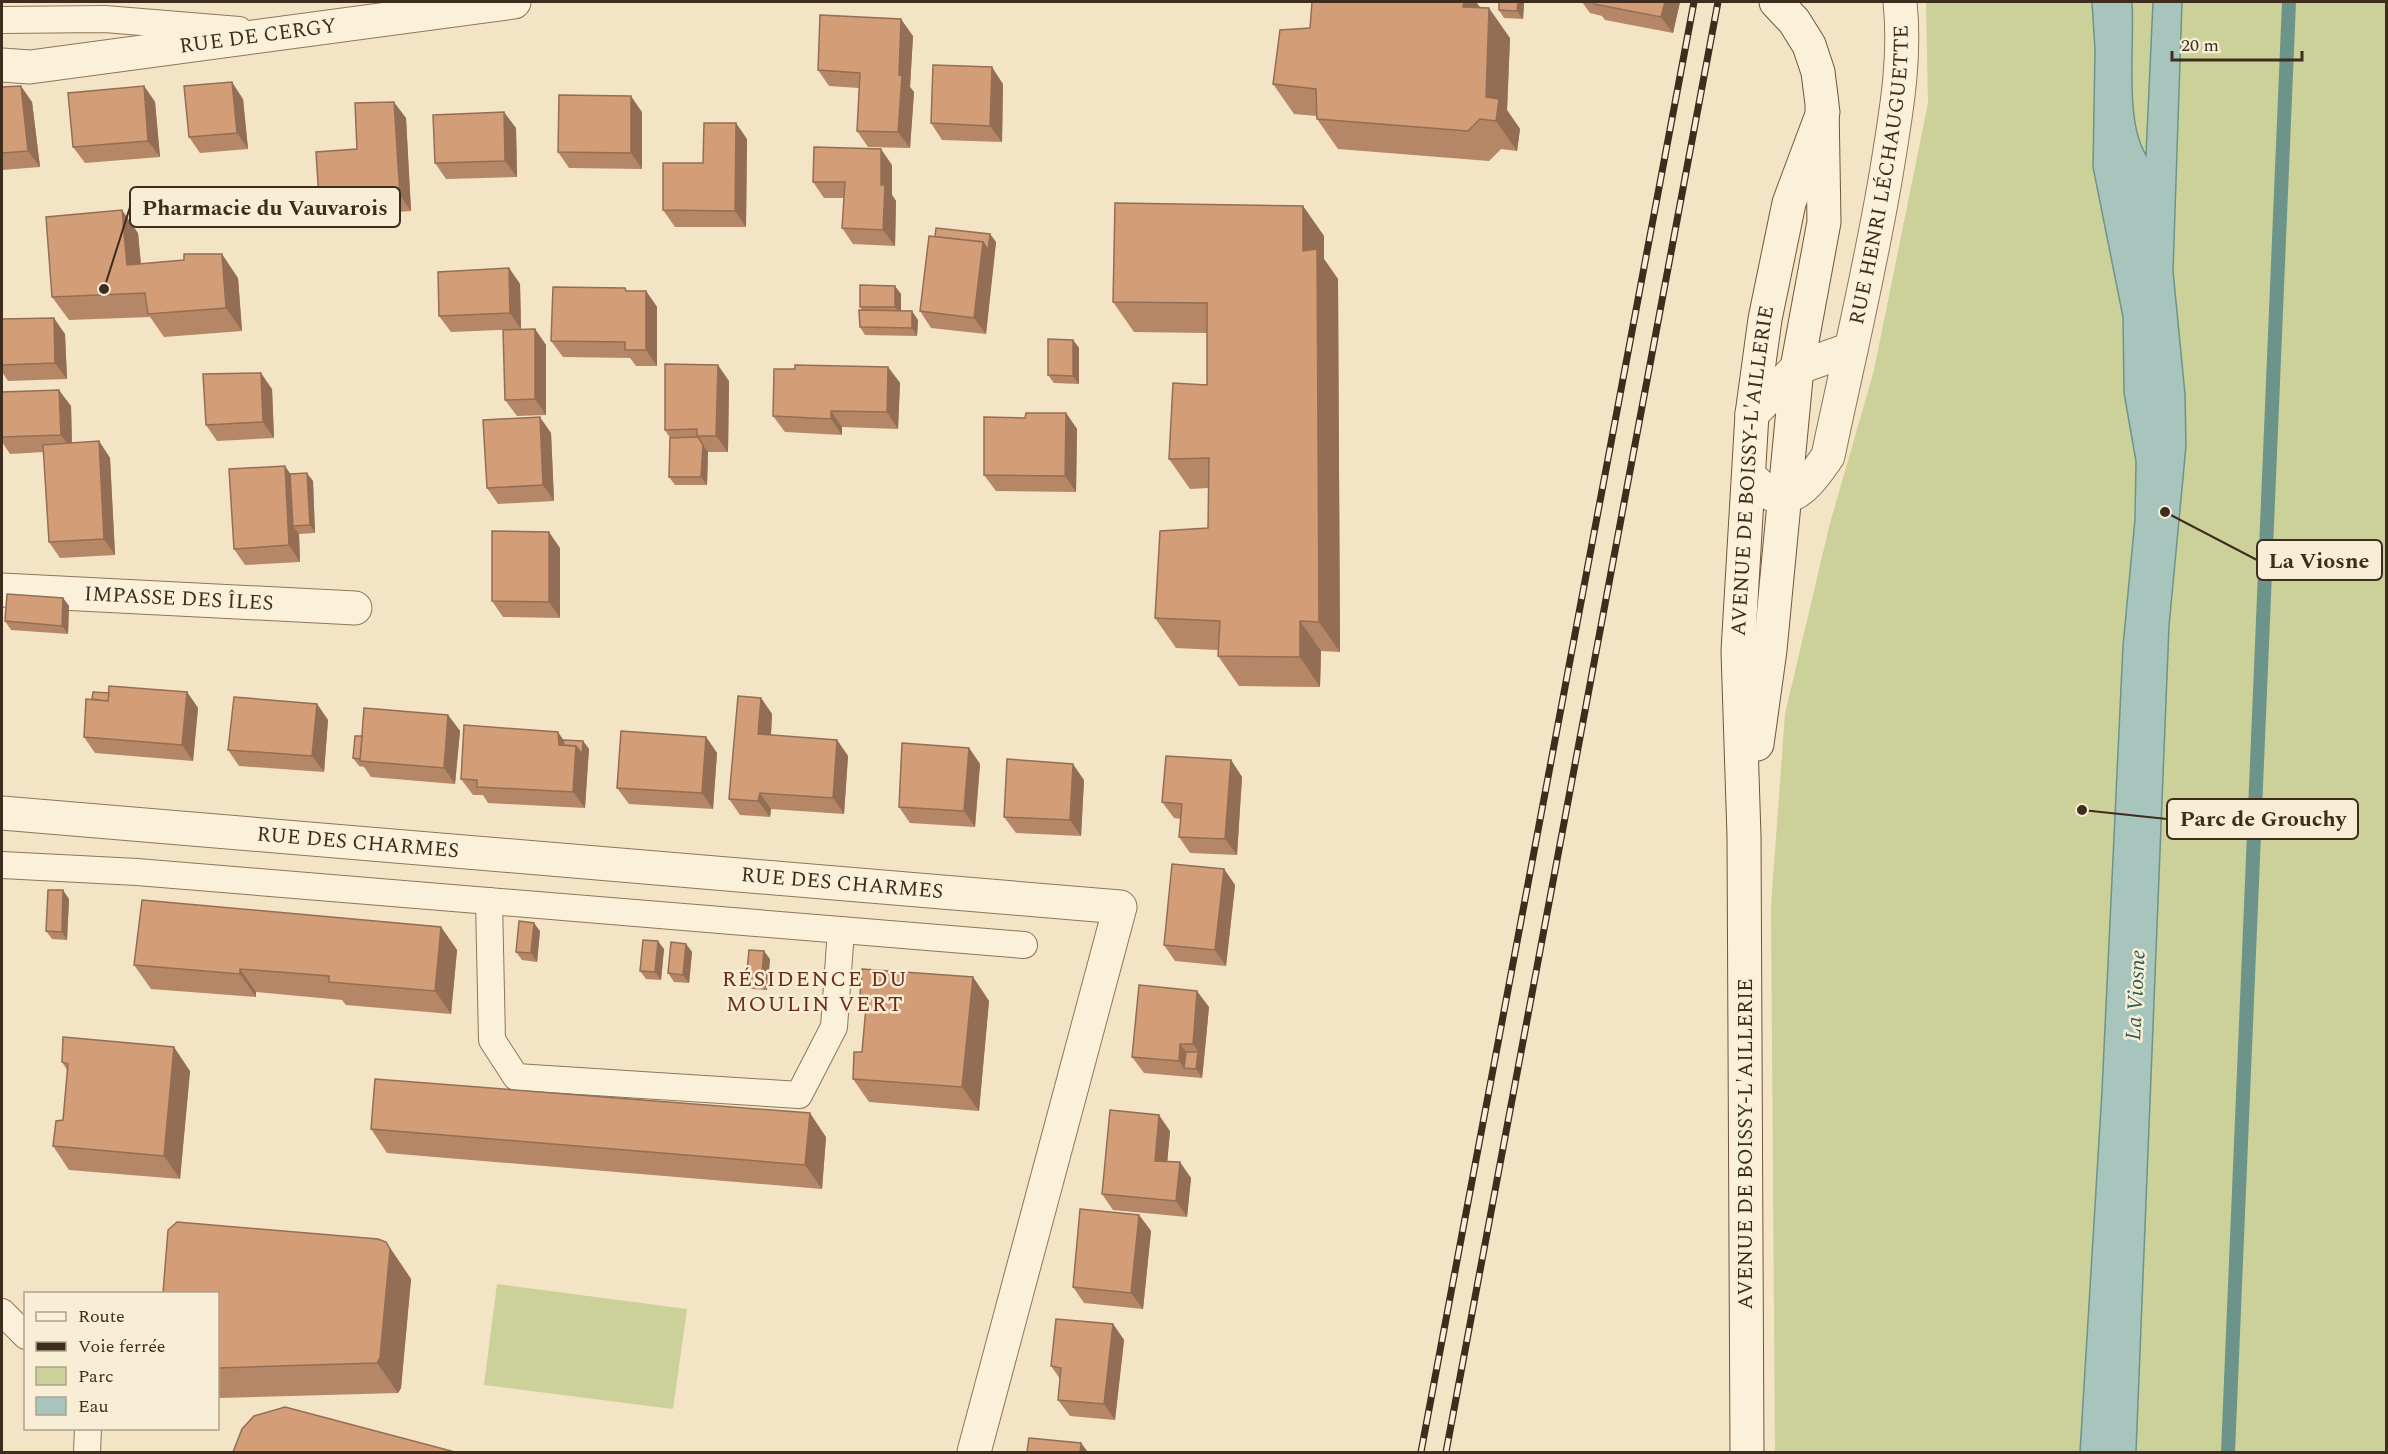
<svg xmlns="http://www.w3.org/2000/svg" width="2388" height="1454" viewBox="0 0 2388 1454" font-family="Spectral,serif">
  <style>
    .green { fill: #cbd198 }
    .water { fill: #a7c5bc; stroke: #6d948a; stroke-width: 1.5 }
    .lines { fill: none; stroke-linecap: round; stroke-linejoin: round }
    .stream { stroke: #6d948a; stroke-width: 14 }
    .service-casing { stroke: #8f7559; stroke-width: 28 }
    .minor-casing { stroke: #8f7559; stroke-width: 35 }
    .tertiary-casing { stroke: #8f7559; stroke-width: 35 }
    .secondary-casing { stroke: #71563c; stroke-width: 35 }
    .service { stroke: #fbf1da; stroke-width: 26 }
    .minor { stroke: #fbf1da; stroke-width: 33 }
    .tertiary { stroke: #fbf1da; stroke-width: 33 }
    .secondary { stroke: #fbf1da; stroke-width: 33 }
    .rail-casing { stroke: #3e2d1e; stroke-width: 7 }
    .rail { stroke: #f8eed6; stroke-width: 4.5; stroke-dasharray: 14; stroke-linecap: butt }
    .wall { fill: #b58767 }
    .shaded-wall { fill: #946e54 }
    .building { fill: #d39d78; stroke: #946e54; stroke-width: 1.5 }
    .labels { text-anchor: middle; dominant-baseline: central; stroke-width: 5; stroke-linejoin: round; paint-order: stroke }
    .street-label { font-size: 21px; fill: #3e2d1e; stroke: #f8eed6 }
    .neighbourhood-label { font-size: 22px; letter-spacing: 1.5px; fill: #6e2b1a; stroke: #f8eed6 }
    .water-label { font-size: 22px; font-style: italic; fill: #2d5e5b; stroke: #f8eed6 }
    .leader { fill: none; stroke: #3e2d1e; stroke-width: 2 }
    .callout-dot { fill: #3e2d1e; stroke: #f8eed6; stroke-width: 2 }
    .callout { fill: #f8eed6; stroke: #3e2d1e; stroke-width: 2 }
    .callout-label { font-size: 22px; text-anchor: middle; font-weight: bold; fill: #3e2d1e }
  </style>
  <rect width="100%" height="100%" fill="#f2e4c5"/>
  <g class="green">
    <polygon points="1926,2 2386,2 2386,1452 1775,1452 1771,906 1785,714 1829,527 1874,370 1928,103"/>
    <polygon points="497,1284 687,1309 673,1409 484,1385"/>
  </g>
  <path class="water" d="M2092,2h40c3,41 -8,118 14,153l7,-153h29l-9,269 12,123 1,52 -17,180 -33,826h-56l22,-361 21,-445 12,-127 1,-58 -12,-68 -1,-76 -30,-150 2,-117z"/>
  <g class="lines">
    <polyline class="stream" points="2228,1452 2289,2"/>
    <defs>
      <g id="service">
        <polyline points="2,20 105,19 239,30"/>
        <polyline points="2,865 137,872 1024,945"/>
        <polyline points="489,901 492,1040 516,1077 799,1095 834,1027 841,930"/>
        <polyline points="2,1312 26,1336"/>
        <polyline points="87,1452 88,1428"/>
      </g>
      <g id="minor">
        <polyline points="1752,414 1797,368 1851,349"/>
        <path id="s1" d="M1749,476c7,6 14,14 22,18 24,13 46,-22 57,-38 20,-95 43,-190 59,-287 9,-56 19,-110 13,-167"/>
        <path id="s2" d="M2,590l353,18"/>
        <path id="s3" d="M2,813l1118,94 -146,545"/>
      </g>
      <g id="tertiary">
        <path id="s4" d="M2,65l28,2 484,-65"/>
      </g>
      <g id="secondary">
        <polyline points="1757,744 1770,650 1797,368 1824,222 1822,104 1818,72 1809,45 1794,21 1776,2"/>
        <path id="s5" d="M1747,1452l-3,-616 -6,-185 14,-237 13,-95 24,-116 34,-91"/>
      </g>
    </defs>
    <use href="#service" class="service-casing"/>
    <use href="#minor" class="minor-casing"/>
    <use href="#tertiary" class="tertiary-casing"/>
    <use href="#secondary" class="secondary-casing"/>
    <use href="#service" class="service"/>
    <use href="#minor" class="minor"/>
    <use href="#tertiary" class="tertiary"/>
    <use href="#secondary" class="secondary"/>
    <defs>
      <g id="rail">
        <polyline points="1421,1452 1694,2"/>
        <polyline points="1446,1452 1718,2"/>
      </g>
    </defs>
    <use href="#rail" class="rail-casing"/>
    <use href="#rail" class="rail"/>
  </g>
  <g class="wall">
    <polygon points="1312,2 1476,2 1480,7 1510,38 1507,110 1520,129 1517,151 1501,149 1489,161 1338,149 1317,119 1317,116 1294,114 1273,84 1310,28"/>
    <polygon points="1499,2 1523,2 1524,3 1523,19 1504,18 1499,10"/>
    <polygon points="1582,2 1680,2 1673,33 1605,20 1602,16 1590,13"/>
    <polygon points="913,36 910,87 914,92 910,148 868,147 857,131 859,88 829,86 818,70"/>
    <polygon points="1003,84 1002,142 942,140 931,123"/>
    <polygon points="144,86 155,102 160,157 85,163 73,147"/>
    <polygon points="2,87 32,102 40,167 2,170"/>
    <polygon points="243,99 248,149 200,153 189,137"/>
    <polygon points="642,112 642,169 569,168 558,152"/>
    <polygon points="406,118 411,211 331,216 319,199 357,149"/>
    <polygon points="516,128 517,177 446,179 435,163"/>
    <polygon points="747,139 746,227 675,227 663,210"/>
    <polygon points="892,165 892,195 896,201 895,246 853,244 842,228 844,198 824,198 813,182"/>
    <polygon points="1303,206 1324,236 1324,259 1338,279 1340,652 1321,651 1320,687 1239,686 1218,656 1218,650 1176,648 1155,618 1208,528 1209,488 1190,489 1169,459 1207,385 1207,333 1134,332 1113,302"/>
    <polygon points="138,233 141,264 238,278 242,331 164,337 150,317 69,320 52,297"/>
    <polygon points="990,234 996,242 986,334 931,328 920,311 935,237"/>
    <polygon points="509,268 520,284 521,329 451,332 439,316"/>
    <polygon points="627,291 646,291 657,307 657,366 636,366 630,358 563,357 551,341"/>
    <polygon points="901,294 901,311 918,320 917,336 865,335 860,327 862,310 860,307"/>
    <polygon points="2,319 65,334 67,379 8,381 2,372"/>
    <polygon points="535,329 546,345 546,415 517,416 505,400"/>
    <polygon points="1073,340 1079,348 1079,384 1054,383 1048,375"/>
    <polygon points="888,367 900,383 898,429 842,427 842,435 785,432 773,416"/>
    <polygon points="729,381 728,452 708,452 707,485 675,485 669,477 670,438 665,430"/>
    <polygon points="272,389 274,438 217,441 206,425"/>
    <polygon points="2,392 71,406 72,443 99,441 110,458 115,555 60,558 49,542 44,452 10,454 2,442"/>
    <polygon points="1066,413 1077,429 1076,492 996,491 984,475 1025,418"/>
    <polygon points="551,433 554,501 498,504 487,488"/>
    <polygon points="290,474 313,481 315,533 299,534 300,562 245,565 234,549"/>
    <polygon points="560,548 560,618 503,617 492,601"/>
    <polygon points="63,598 69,606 68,634 11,630 5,621"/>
    <polygon points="187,692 198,708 193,761 95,753 84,737 92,699 109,693"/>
    <polygon points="761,698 772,714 771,735 837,740 848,756 844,814 771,809 770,817 740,815 729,799"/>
    <polygon points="317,704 328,720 324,772 239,766 228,750"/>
    <polygon points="448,715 460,731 455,784 371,777 364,767 359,766 353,758 362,736"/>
    <polygon points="706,737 717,753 713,809 629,804 617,788"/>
    <polygon points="583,741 589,749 585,808 488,803 483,795 473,795 461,779"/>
    <polygon points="969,748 980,764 975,827 910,823 899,807"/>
    <polygon points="1231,760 1242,777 1237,855 1190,853 1179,837 1181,819 1174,818 1162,802"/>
    <polygon points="1084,780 1081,836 1016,833 1004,817"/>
    <polygon points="1224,869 1235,885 1226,966 1175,961 1164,945"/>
    <polygon points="69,899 67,940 52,939 46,931"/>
    <polygon points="441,927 457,950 451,1014 346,1005 342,1000 256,992 256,997 151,989 134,965"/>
    <polygon points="540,931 537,962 522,960 516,952"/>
    <polygon points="686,944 692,952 689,983 674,982 668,973"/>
    <polygon points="664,949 661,980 646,979 640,971"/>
    <polygon points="770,959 767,990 751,989 746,981"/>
    <polygon points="973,977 989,1001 979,1111 869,1102 853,1079 862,1052 866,1004 860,995"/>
    <polygon points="1209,1007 1202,1078 1144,1073 1132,1057"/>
    <polygon points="62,1062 190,1071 180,1179 69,1170 53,1146 63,1120 67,1070"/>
    <polygon points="371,1129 826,1137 822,1189 387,1153"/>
    <polygon points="1170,1131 1167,1161 1191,1178 1187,1217 1113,1210 1102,1194"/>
    <polygon points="1139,1215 1151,1231 1143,1309 1084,1303 1073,1287"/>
    <polygon points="386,1242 411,1279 401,1388 398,1393 218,1398 218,1293"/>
    <polygon points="1113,1324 1124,1340 1115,1420 1070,1416 1058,1400 1060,1379 1051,1366"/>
  </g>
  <g class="shaded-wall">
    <polygon points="1464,2 1476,2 1486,16 1463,7"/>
    <polygon points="1518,2 1523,2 1524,3 1523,19 1517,11"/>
    <polygon points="1665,2 1680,2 1673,33 1661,17"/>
    <polygon points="1489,8 1510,38 1507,110 1520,129 1517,151 1496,121 1486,97"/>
    <polygon points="901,19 913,36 910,87 914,92 910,148 898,132 899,75"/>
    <polygon points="992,67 1003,84 1002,142 990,126"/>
    <polygon points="232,82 243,99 248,149 237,133"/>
    <polygon points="21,86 32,102 40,167 28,151"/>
    <polygon points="144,86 155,102 160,157 148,141"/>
    <polygon points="631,96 642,112 642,169 631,153"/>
    <polygon points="394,102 406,118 411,211 400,195"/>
    <polygon points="504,112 516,128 517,177 505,161"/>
    <polygon points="736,123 747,139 746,227 735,211"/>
    <polygon points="881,149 892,165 892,195 896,201 895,246 883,230 881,185"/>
    <polygon points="1303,206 1324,236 1324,259 1338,279 1340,652 1319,622 1303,251"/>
    <polygon points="122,210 138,233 143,288 127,265"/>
    <polygon points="990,234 996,242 986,334 974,318 983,242"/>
    <polygon points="222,254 238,278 242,331 226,308"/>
    <polygon points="509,268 520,284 521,329 510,313"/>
    <polygon points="895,286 901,294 901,315 895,307"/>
    <polygon points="646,291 657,307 657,366 646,350"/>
    <polygon points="912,311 918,320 917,336 912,328"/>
    <polygon points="54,318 65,334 67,379 55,363"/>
    <polygon points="535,329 546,345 546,415 535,399"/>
    <polygon points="1073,340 1079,348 1079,384 1073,376"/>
    <polygon points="718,365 729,381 728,452 716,436"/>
    <polygon points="888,367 900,383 898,429 887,412"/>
    <polygon points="261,373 272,389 274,438 263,422"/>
    <polygon points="59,390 71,406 72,451 61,435"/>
    <polygon points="831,411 842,427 842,435 831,419"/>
    <polygon points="1066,413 1077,429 1076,492 1065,476"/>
    <polygon points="540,417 551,433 554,501 543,485"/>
    <polygon points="99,441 110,458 115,555 104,539"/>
    <polygon points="703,445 708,452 707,485 701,477"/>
    <polygon points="285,466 296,482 293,526 299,534 300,562 289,545"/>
    <polygon points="307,473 313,481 315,533 310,525"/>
    <polygon points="549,532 560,548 560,618 549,602"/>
    <polygon points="63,598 69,606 68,634 62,626"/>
    <polygon points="1300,621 1321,651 1320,687 1300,657"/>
    <polygon points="187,692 198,708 193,761 182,745"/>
    <polygon points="761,698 772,714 770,751 758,734"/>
    <polygon points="317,704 328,720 324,772 312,756"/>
    <polygon points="448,715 460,731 455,784 444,768"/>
    <polygon points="558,732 569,748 559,745"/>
    <polygon points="706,737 717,753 713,809 702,793"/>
    <polygon points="837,740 848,756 844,814 833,798"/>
    <polygon points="583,741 589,749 588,762 582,754"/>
    <polygon points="576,746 588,762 585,808 573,792"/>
    <polygon points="969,748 980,764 975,827 964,811"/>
    <polygon points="1231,760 1242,777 1237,855 1225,839"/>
    <polygon points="1073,764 1084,780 1081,836 1070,820"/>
    <polygon points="760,793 771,809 770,817 758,801"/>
    <polygon points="1224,869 1235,885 1226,966 1215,950"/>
    <polygon points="63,890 69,899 67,940 62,932"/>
    <polygon points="534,923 540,931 537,962 531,953"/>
    <polygon points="441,927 457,950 451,1014 435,991"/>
    <polygon points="658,941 664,949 661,980 655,972"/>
    <polygon points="686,944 692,952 689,983 683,975"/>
    <polygon points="764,951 770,959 767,990 761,982"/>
    <polygon points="240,969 256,992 256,997 240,974"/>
    <polygon points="973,977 989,1001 979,1111 962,1087"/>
    <polygon points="1197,991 1209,1007 1204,1060 1193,1044"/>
    <polygon points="1180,1044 1192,1060 1184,1068 1179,1061"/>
    <polygon points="174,1047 190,1071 180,1179 164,1156"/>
    <polygon points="1198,1052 1204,1060 1202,1078 1196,1069"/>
    <polygon points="810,1113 826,1137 822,1189 805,1165"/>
    <polygon points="1159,1115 1170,1131 1166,1177 1155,1161"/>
    <polygon points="1180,1162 1191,1178 1187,1217 1176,1201"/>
    <polygon points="1139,1215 1151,1231 1143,1309 1131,1293"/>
    <polygon points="386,1242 411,1279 401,1388 398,1393 377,1363"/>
    <polygon points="1113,1324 1124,1340 1115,1420 1104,1404"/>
    <polygon points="1081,1443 1088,1452 1080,1452"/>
  </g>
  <g class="building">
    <polygon points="1312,2 1464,2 1463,7 1489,8 1486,97 1499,99 1496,121 1480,119 1468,131 1317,119 1316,89 1273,84 1280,30 1310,28"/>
    <polygon points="1499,2 1518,2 1517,11 1499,10"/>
    <polygon points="1593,2 1665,2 1661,17 1594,4"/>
    <polygon points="820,15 901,19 899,75 902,76 898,132 857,131 860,73 818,70"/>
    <polygon points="933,65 992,67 990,126 931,123"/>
    <polygon points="232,82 237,133 189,137 184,86"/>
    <polygon points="21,86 28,151 2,153 2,87"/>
    <polygon points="144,86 148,141 73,147 68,93"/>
    <polygon points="559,95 631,96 631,153 558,152"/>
    <polygon points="394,102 400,195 319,199 316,152 357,149 355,103"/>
    <polygon points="504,112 505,161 435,163 433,115"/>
    <polygon points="704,123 736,123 735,211 663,210 663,163 703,163"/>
    <polygon points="814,147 881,149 881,185 885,185 883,230 842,228 845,182 813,182"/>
    <polygon points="1115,203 1303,206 1303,251 1317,249 1319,622 1300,621 1300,657 1218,656 1220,621 1155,618 1160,531 1208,528 1209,458 1169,459 1173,383 1207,385 1207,303 1113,302"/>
    <polygon points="122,210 127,265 184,260 184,254 222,254 226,308 148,314 145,293 52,297 46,217"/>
    <polygon points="936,228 990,234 988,250 983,242 935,237"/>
    <polygon points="929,236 983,242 974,318 920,311"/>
    <polygon points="509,268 510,313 439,316 438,272"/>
    <polygon points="860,285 895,286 895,307 860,307"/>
    <polygon points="553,287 625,288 626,291 646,291 646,350 625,350 625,342 551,341"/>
    <polygon points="859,310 912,311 912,328 860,327"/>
    <polygon points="54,318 55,363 2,365 2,319"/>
    <polygon points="535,329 535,399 505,400 503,330"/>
    <polygon points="1048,339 1073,340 1073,376 1048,375"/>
    <polygon points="665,364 718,365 716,436 697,436 697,429 665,430"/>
    <polygon points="795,365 888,367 887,412 831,411 831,419 773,416 774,369 795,369"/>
    <polygon points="261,373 263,422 206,425 203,374"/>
    <polygon points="59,390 61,435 2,437 2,392"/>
    <polygon points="1026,413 1066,413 1065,476 984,475 984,417 1025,418"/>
    <polygon points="540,417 543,485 487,488 483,420"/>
    <polygon points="698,437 703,445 701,477 669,477 670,438"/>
    <polygon points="99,441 104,539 49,542 43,445"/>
    <polygon points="285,466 289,545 234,549 229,469"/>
    <polygon points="307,473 310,525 293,526 290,474"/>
    <polygon points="492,531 549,532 549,602 492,601"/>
    <polygon points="7,594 63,598 62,626 5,621"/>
    <polygon points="109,686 187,692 182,745 84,737 86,699 108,701"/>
    <polygon points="93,692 109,693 108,701 92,699"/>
    <polygon points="738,696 761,698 758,734 837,740 833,798 760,793 758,801 729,799"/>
    <polygon points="234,697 317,704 312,756 228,750"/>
    <polygon points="364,708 448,715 444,768 360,761"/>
    <polygon points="464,725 558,732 559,745 576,746 573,792 477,787 477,780 461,779"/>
    <polygon points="621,731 706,737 702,793 617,788"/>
    <polygon points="355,736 362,736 360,759 353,758"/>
    <polygon points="563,740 583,741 582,754 576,746 564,745"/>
    <polygon points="902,743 969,748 964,811 899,807"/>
    <polygon points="1166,756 1231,760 1225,839 1179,837 1182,804 1162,802"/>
    <polygon points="1007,759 1073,764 1070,820 1004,817"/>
    <polygon points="1172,864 1224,869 1215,950 1164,945"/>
    <polygon points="48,890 63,890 62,932 46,931"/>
    <polygon points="142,900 441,927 435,991 329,982 329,976 240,969 240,974 134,965"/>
    <polygon points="519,921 534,923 531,953 516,952"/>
    <polygon points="643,940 658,941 655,972 640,971"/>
    <polygon points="671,942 686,944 683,975 668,973"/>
    <polygon points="749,950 764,951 761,982 746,981"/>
    <polygon points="862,969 973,977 962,1087 853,1079 854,1052 862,1052 867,996 860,995"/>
    <polygon points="1139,985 1197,991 1193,1044 1180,1044 1179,1061 1132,1057"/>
    <polygon points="63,1037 174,1047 164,1156 53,1146 56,1121 63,1120 68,1064 62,1062"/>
    <polygon points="1186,1052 1198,1052 1196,1069 1184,1068"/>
    <polygon points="375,1079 810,1113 805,1165 371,1129"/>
    <polygon points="1110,1110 1159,1115 1155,1161 1180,1162 1176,1201 1102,1194"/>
    <polygon points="1080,1209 1139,1215 1131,1293 1073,1287"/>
    <polygon points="177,1222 378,1239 386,1242 390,1249 380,1358 377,1363 218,1368 218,1293 163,1293 168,1230"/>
    <polygon points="1056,1319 1113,1324 1104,1404 1058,1400 1061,1368 1051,1366"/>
    <polygon points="285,1407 455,1452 233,1452 242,1429 254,1416"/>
    <polygon points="1029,1438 1081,1443 1080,1452 1027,1452"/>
  </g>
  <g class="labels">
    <g class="street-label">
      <text stroke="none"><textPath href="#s4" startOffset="258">RUE DE CERGY</textPath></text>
      <text stroke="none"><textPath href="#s1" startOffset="390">RUE HENRI LÉCHAUGUETTE</textPath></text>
      <text stroke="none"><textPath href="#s5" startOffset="982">AVENUE DE BOISSY-L'AILLERIE</textPath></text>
      <text stroke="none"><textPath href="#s2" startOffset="177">IMPASSE DES ÎLES</textPath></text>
      <text stroke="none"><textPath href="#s3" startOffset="357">RUE DES CHARMES</textPath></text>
      <text stroke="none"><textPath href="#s3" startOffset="843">RUE DES CHARMES</textPath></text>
      <text transform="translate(1746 1144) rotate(-90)">AVENUE DE BOISSY-L'AILLERIE</text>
    </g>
    <g class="neighbourhood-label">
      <text x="815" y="979">RÉSIDENCE DU<tspan x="815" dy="25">MOULIN VERT</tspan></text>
    </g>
    <g class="water-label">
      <text transform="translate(2136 995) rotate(-87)">La Viosne</text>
    </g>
  </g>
  <path class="leader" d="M104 289L130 207M2165 512L2257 560M2082 810L2167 819"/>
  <g class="callout-dot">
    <circle cx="104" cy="289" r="6"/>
    <circle cx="2165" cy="512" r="6"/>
    <circle cx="2082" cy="810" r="6"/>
  </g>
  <g class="callout">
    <rect x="130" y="187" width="270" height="40" rx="6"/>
    <rect x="2257" y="540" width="125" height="40" rx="6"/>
    <rect x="2167" y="799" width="191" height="40" rx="6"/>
  </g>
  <g class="callout-label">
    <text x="265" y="215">Pharmacie du Vauvarois</text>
    <text x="2319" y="568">La Viosne</text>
    <text x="2263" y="826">Parc de Grouchy</text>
  </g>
  <rect width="2388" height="1454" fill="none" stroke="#3e2d1e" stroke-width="6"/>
  <rect x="24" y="1292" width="195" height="138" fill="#f8eed6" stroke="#aea18c" stroke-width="1.5"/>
  <rect x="36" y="1312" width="30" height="9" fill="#fbf1da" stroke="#aea18c" stroke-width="1.5"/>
  <text x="78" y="1322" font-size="18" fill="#3e2d1e">Route</text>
  <rect x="36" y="1342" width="30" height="9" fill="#3e2d1e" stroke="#aea18c" stroke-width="1.5"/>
  <text x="78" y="1352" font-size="18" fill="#3e2d1e">Voie ferrée</text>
  <rect x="36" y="1367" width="30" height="18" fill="#cbd198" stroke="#aea18c" stroke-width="1.5"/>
  <text x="78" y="1382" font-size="18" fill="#3e2d1e">Parc</text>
  <rect x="36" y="1397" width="30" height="18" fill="#a7c5bc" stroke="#aea18c" stroke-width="1.5"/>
  <text x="78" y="1412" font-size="18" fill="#3e2d1e">Eau</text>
  <path d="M2172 51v9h130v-9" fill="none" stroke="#3e2d1e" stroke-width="3"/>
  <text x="2181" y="51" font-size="18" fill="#3e2d1e" stroke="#f8eed6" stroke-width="4.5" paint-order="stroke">20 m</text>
</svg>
